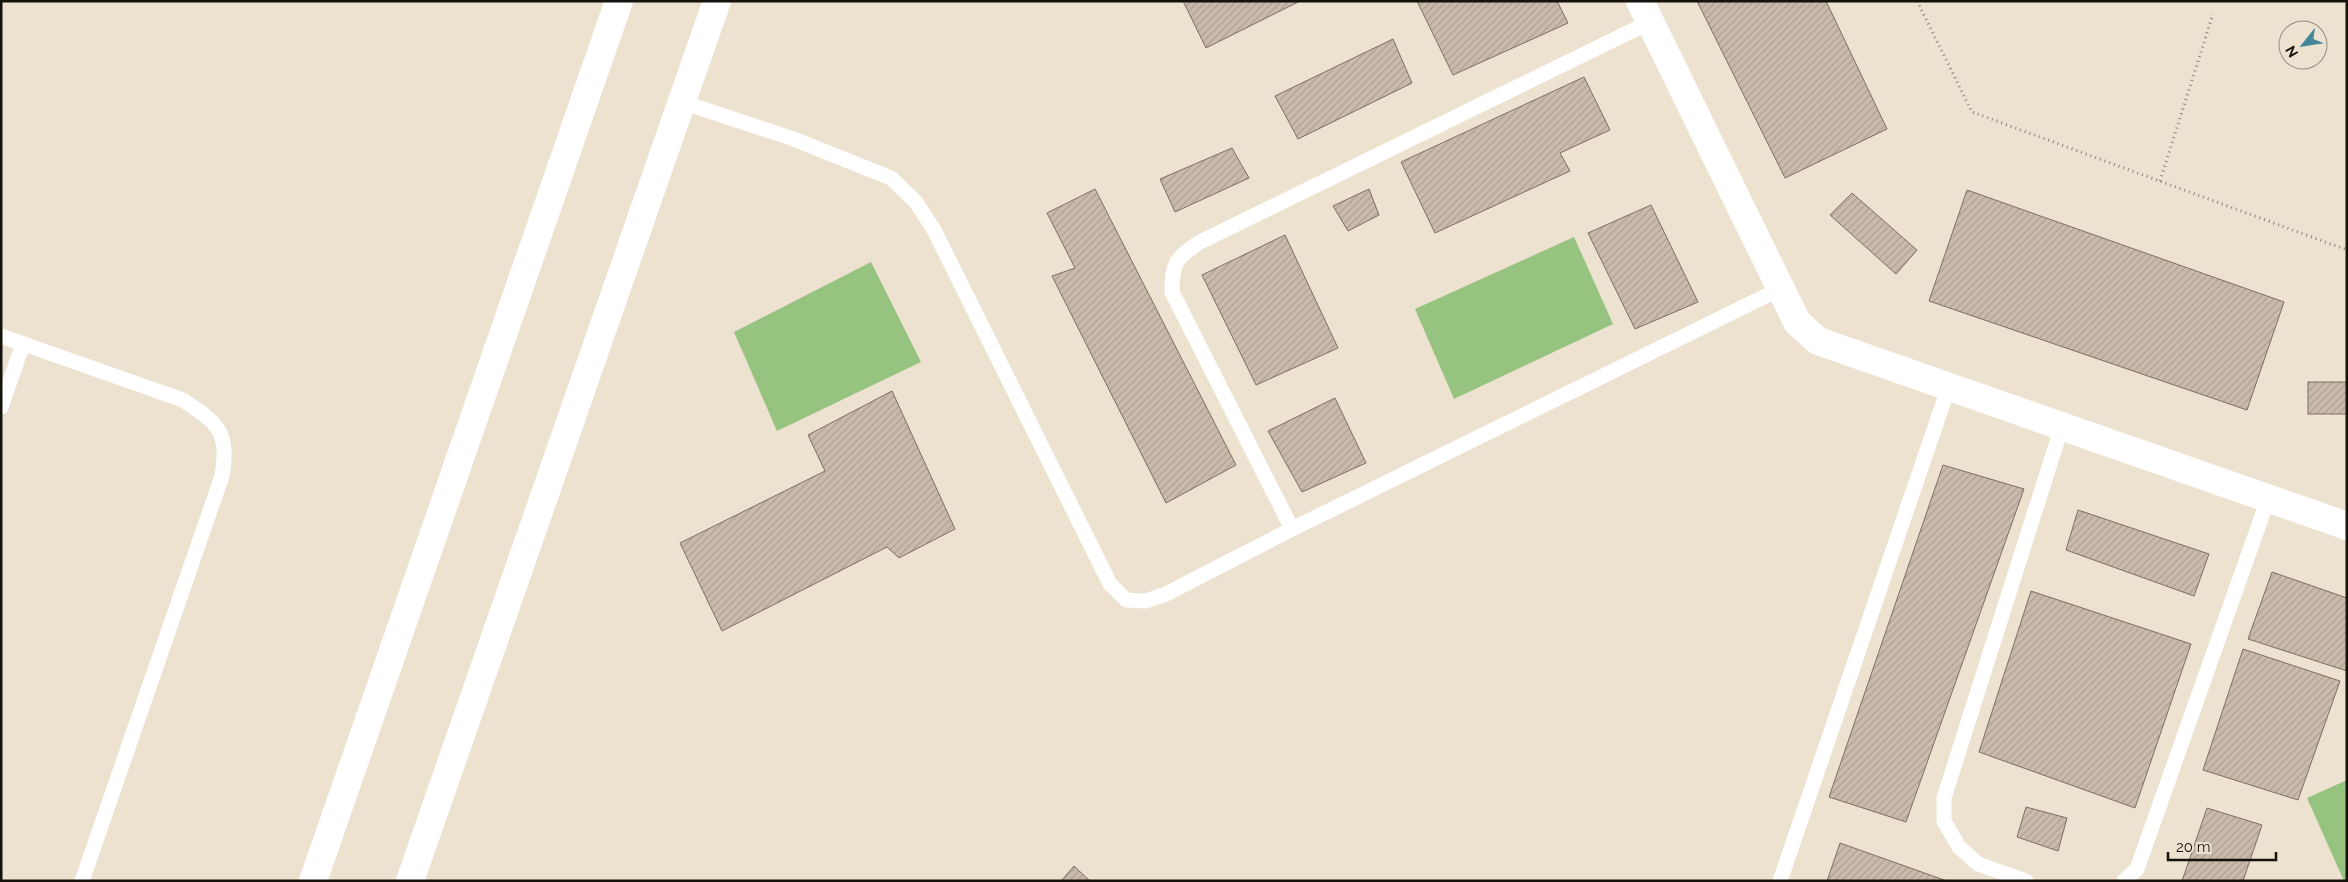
<svg xmlns="http://www.w3.org/2000/svg" width="2348" height="882" viewBox="0 0 2348 882" font-family="Raleway,sans-serif">
  <style>
    .grass { fill: #96c380 }
    .building { fill: url(#building-hatch); stroke: #7c6f61 }
    .lines { fill: none; stroke-linecap: round; stroke-linejoin: round }
    .path { stroke: #8b8377; stroke-width: 3; stroke-dasharray: 1 4; stroke-linecap: butt }
    .lane { stroke: #fff; stroke-width: 15 }
    .street { stroke: #fff; stroke-width: 28 }
  </style>
  <defs>
    <pattern id="building-hatch" width="6" height="6" patternUnits="userSpaceOnUse" patternTransform="scale(1.25)"><rect width="6" height="6" fill="#c9baab"/><path d="M-1 1l2-2M0 6l6-6M5 7l2-2" fill="none" stroke="#ac9f92"/></pattern>
  </defs>
  <rect width="100%" height="100%" fill="#ede2d0"/>
  <g class="grass">
    <polygon points="1574,237 1613,324 1454,399 1415,309"/>
    <polygon points="871,262 921,362 777,431 734,332"/>
    <polygon points="2347,780 2347,881 2344,881 2307,798"/>
  </g>
  <g class="building">
    <polygon points="1183,1 1300,1 1206,48"/>
    <polygon points="1417,1 1557,1 1568,23 1453,75"/>
    <polygon points="1697,1 1826,1 1887,129 1785,178"/>
    <polygon points="1393,39 1412,83 1298,139 1275,96"/>
    <polygon points="1584,77 1610,130 1560,153 1570,171 1435,233 1401,162"/>
    <polygon points="1232,148 1249,178 1175,212 1160,179"/>
    <polygon points="1095,189 1236,465 1166,503 1052,276 1075,268 1047,213"/>
    <polygon points="1369,189 1379,215 1348,231 1333,206"/>
    <polygon points="1967,190 2284,302 2247,410 1929,301"/>
    <polygon points="1852,193 1917,250 1896,274 1830,215"/>
    <polygon points="1651,205 1698,302 1635,329 1588,233"/>
    <polygon points="1285,235 1338,348 1256,385 1202,275"/>
    <rect x="2308" y="382" width="39" height="32"/>
    <polygon points="892,391 955,529 899,558 887,547 722,631 680,543 825,471 808,435"/>
    <polygon points="1335,398 1366,463 1302,492 1268,431"/>
    <polygon points="1943,465 2024,489 1906,822 1829,797"/>
    <polygon points="2078,510 2209,554 2194,596 2066,550"/>
    <polygon points="2272,572 2347,598 2347,671 2248,639"/>
    <polygon points="2031,591 2191,644 2135,808 1979,752"/>
    <polygon points="2243,649 2340,681 2298,800 2203,770"/>
    <polygon points="2026,807 2067,818 2058,851 2017,837"/>
    <polygon points="2207,808 2262,825 2243,881 2182,881"/>
    <polygon points="1840,843 1947,881 1827,881"/>
    <polygon points="1074,866 1090,881 1061,881"/>
  </g>
  <g class="lines">
    <g class="path">
      <polyline points="1917,1 1972,112 2347,250"/>
      <polyline points="2160,181 2213,14"/>
    </g>
    <g class="lane">
      <polyline points="682,102 791,138 891,178 916,202 934,230 1110,584 1126,600 1146,601 1166,594 1292,529 1780,289"/>
      <path d="M1,336l182,64c36,24 46,32 39,76l-140,405"/>
      <polyline points="1,407 23,344"/>
      <path d="M1292,529l-120,-237c0,-30 4,-34 28,-50l450,-220"/>
      <polyline points="1780,881 1949,386"/>
      <polyline points="2026,881 1978,864 1959,847 1944,821 1944,798 2062,426"/>
      <polyline points="2124,881 2137,869 2268,499"/>
    </g>
    <g class="street">
      <polyline points="1640,1 1797,322 1818,341 2347,526"/>
      <polyline points="313,881 619,1"/>
      <polyline points="410,881 717,1"/>
    </g>
  </g>
  <rect width="2348" height="882" fill="none" stroke="#15110b" stroke-width="5"/>
  <g transform="translate(2303 45) rotate(240)"><circle r="24" fill="#ede2d0" stroke="#978e81"/>
  <path d="M0-4L9 19L0 12L-9 19Z" fill="#458699"/>
  <text y="-8" font-size="14" font-weight="bold" text-anchor="middle" fill="#15110b">N</text>
  </g>
  <path d="M2168 852v8h108v-8" fill="none" stroke="#15110b" stroke-width="2.5"/>
  <text x="2176" y="852" font-size="15" fill="#15110b" stroke="#ede2d0" stroke-width="4" paint-order="stroke">20 m</text>
</svg>
